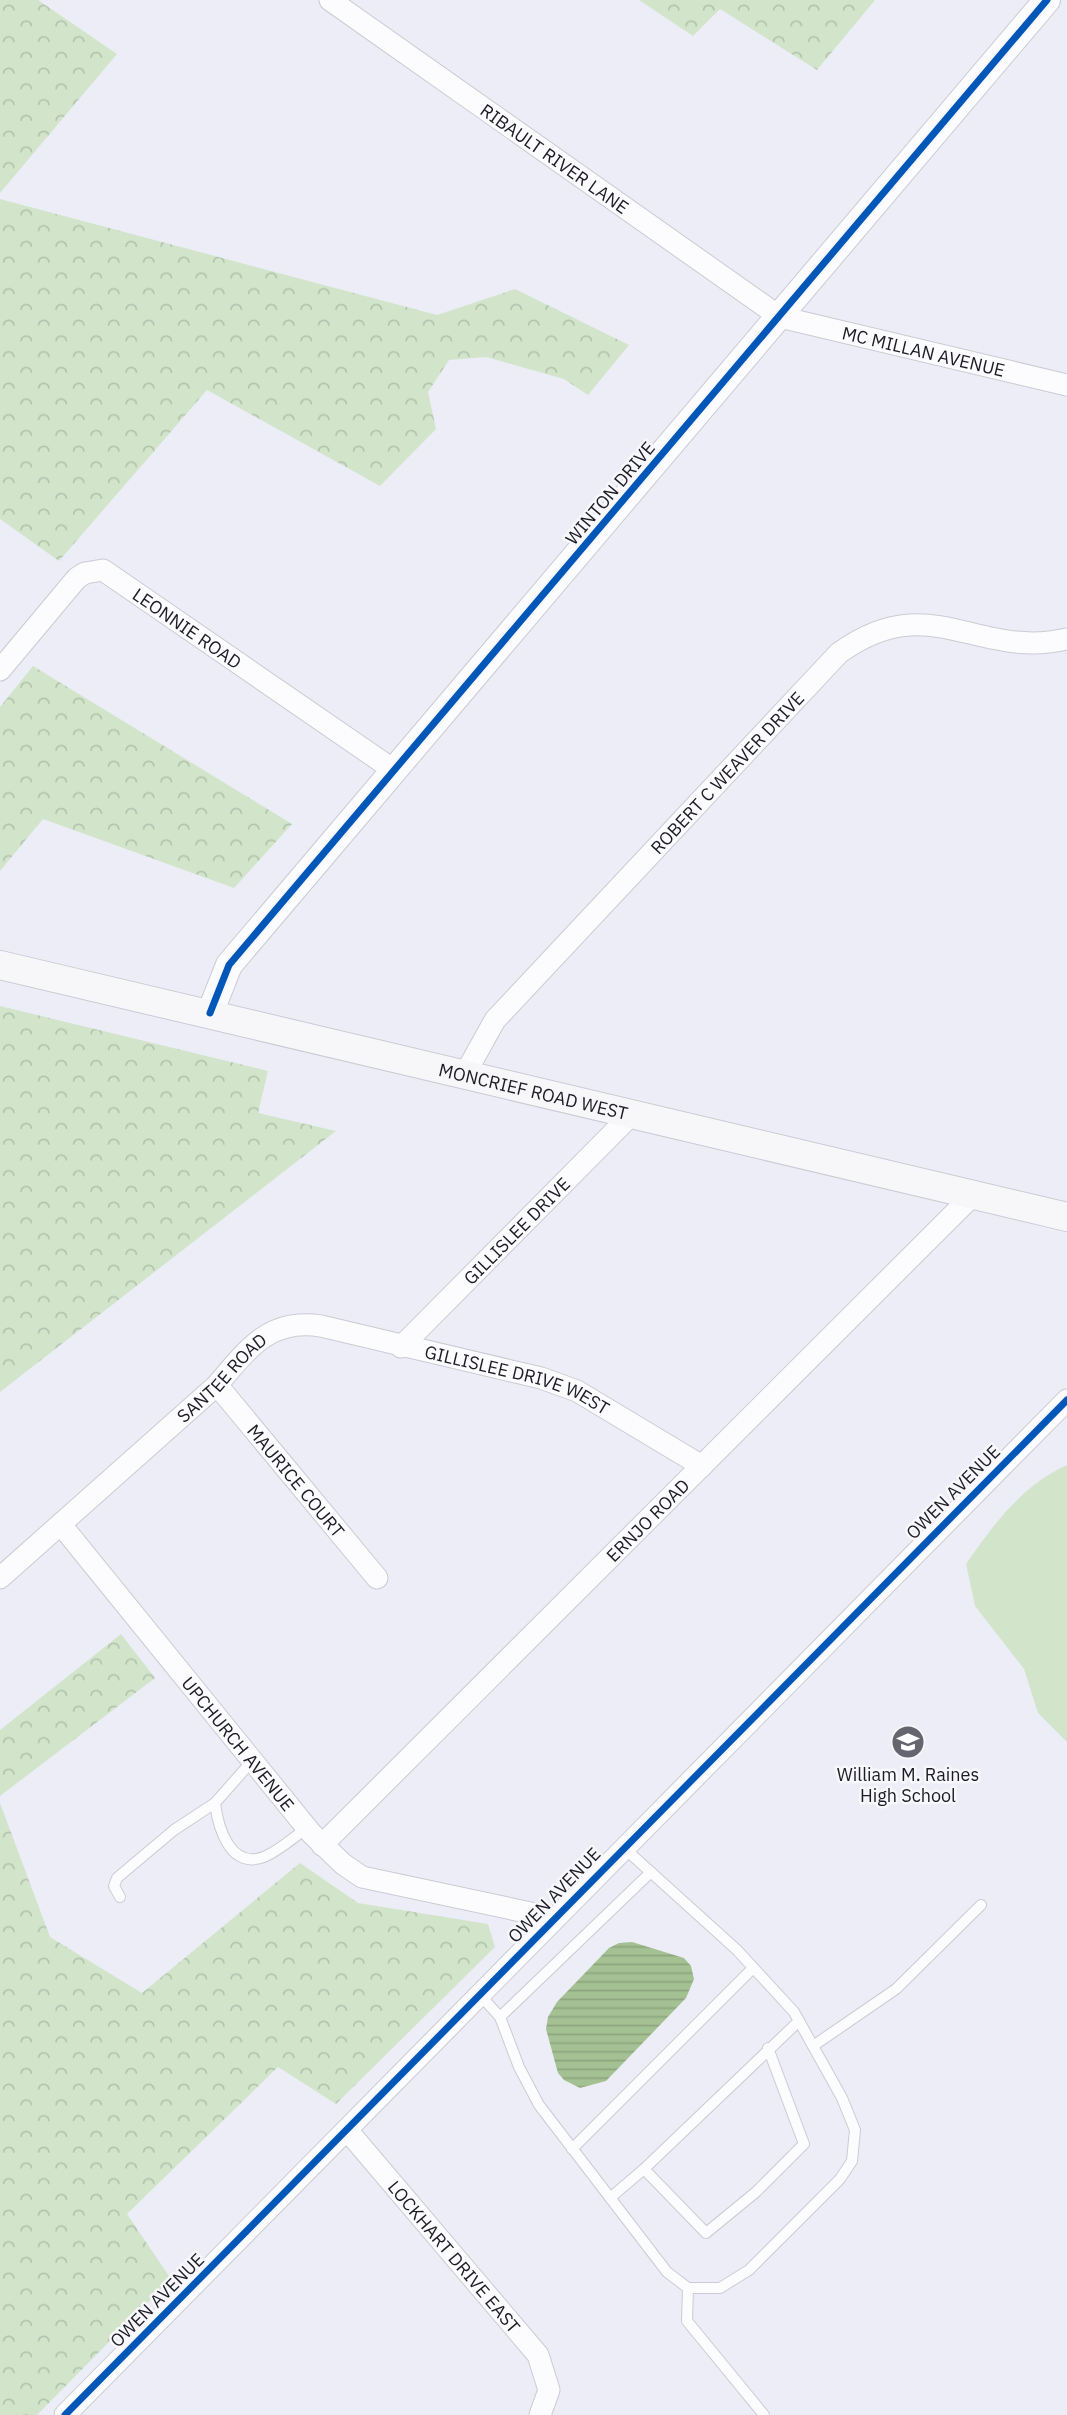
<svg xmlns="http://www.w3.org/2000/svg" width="1067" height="2415" viewBox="0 0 1067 2415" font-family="'IBM Plex Sans',sans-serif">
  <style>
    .forest { fill: url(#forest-crowns) }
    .garden { fill: #d2e5cb }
    .water { fill: url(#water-rules) }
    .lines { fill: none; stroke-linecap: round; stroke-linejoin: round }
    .service-casing { stroke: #cacbd4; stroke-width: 12 }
    .minor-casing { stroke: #cacbd4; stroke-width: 23 }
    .tertiary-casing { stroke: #cacbd4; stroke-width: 28 }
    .secondary-casing { stroke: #cacbd4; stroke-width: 30 }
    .service { stroke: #fcfcfe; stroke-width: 10 }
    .minor { stroke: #fcfcfe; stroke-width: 21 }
    .tertiary { stroke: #fcfcfe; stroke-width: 26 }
    .secondary { stroke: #f7f7fa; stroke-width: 28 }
    .cycleway-casing { stroke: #f7f7fc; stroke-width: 11 }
    .cycleway { stroke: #0057b8; stroke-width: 7 }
    .labels { text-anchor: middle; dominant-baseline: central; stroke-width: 5; stroke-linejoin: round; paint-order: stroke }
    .street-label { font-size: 18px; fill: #1b1c24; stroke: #f7f7fc }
    .poi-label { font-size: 18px; fill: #1b1c24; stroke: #f7f7fc }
  </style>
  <defs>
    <pattern id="forest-crowns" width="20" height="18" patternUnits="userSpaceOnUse" patternTransform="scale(1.75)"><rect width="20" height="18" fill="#d2e5cb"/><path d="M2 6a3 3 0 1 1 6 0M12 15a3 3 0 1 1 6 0" fill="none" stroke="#b4c4ae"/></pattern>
    <pattern id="water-rules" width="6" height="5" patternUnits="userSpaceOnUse" patternTransform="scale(1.75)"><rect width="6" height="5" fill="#a4c193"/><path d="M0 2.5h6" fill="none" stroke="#8da57f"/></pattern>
  </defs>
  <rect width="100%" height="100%" fill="#ecedf7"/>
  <g class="forest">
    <polygon points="0,0 38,0 117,54 0,193"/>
    <polygon points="639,0 875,0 817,70 720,9 693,36"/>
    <polygon points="0,199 437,315 515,289 629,345 588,395 564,379 486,357 449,360 428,392 436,429 380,486 207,390 59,561 0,519"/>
    <polygon points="33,666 292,824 234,888 43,819 0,871 0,707"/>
    <polygon points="0,1006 268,1071 258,1113 336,1131 0,1392"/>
    <polygon points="121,1634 155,1678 0,1796 0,1730"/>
    <polygon points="0,1803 50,1937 142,1993 300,1863 358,1903 488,1924 495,1947 336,2104 278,2067 127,2214 171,2279 37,2415 0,2415"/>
  </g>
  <path class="garden" d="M1067,1465v277l-29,-29 -14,-44 -49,-63 -9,-42c28,-40 55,-78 101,-99z"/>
  <polygon class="water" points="632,1942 684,1958 691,1966 694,1979 686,1998 606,2081 580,2088 564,2080 558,2073 546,2029 548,2017 557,2002 609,1948 619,1943"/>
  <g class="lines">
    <defs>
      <g id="service">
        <path d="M253,1760l-38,43c3,25 16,69 51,53 15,-7 28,-19 41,-28"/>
        <polyline points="120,1897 114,1886 117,1878 174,1830 215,1803"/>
        <polyline points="480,1995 500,2017 519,2067 539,2105 667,2272 688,2288 720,2288 749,2270 840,2179 852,2161 855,2130 842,2098 794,2012 737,1950 623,1847"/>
        <polyline points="500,2017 651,1872"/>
        <polyline points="813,2046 896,1989 981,1905"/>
        <polyline points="768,2048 804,2144 756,2192 706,2233 644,2169 799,2021"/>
        <polyline points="572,2149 753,1968"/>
        <polyline points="610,2198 644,2169"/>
        <polyline points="688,2288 687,2321 764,2415"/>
      </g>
      <g id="minor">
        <path id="s1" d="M330,0l450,317 287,68"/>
        <path id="s2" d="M0,670l77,-92 8,-5 18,-3 292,201"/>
        <path id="s3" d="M465,1074l30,-54 344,-367c91,-66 137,7 228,-14"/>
        <path id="s4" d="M401,1347l231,-233"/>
        <path id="s5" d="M217,1385l160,193"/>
        <path id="s6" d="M62,1526l249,307 32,31 19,13 192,41"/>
        <path id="s7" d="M0,1578l217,-193c31,-36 52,-67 104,-59l220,52 36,13 125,75"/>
        <path id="s8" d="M322,1845l650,-649"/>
        <path id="s9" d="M347,2130l191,225 11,35 -9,25"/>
        <polyline points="65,2415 1067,1400"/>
      </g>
      <polyline id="tertiary" points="210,1013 229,965 1047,0"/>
      <g id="secondary">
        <path id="s10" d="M0,965l1067,252"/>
      </g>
    </defs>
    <use href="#service" class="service-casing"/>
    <use href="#minor" class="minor-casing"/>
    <use href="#tertiary" class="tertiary-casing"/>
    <use href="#secondary" class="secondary-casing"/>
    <use href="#service" class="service"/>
    <use href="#minor" class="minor"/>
    <use href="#tertiary" class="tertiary"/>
    <use href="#secondary" class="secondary"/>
    <defs>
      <g id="cycleway">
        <polyline points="210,1013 229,965 1047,0"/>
        <polyline points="65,2415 1067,1400"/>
      </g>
    </defs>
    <use href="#cycleway" class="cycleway-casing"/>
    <use href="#cycleway" class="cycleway"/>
  </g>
  <defs>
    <symbol id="school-disc" viewBox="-11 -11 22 22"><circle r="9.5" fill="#64656e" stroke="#f7f7fc"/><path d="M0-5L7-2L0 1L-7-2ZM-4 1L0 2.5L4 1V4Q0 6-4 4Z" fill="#fff"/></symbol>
  </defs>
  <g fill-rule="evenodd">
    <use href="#school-disc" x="889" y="1723" width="38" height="38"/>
  </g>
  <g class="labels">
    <g class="street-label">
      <text stroke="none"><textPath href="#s1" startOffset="275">RIBAULT RIVER LANE</textPath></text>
      <text stroke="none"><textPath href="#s1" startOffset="698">MC MILLAN AVENUE</textPath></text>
      <text transform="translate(610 493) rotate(-50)">WINTON DRIVE</text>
      <text stroke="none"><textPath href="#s2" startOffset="250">LEONNIE ROAD</textPath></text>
      <text stroke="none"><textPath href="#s3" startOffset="401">ROBERT C WEAVER DRIVE</textPath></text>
      <text stroke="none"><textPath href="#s10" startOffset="548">MONCRIEF ROAD WEST</textPath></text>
      <text stroke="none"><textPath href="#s4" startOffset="164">GILLISLEE DRIVE</textPath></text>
      <text stroke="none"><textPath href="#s7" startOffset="299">SANTEE ROAD</textPath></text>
      <text stroke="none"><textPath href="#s7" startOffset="621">GILLISLEE DRIVE WEST</textPath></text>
      <text stroke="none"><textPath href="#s5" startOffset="124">MAURICE COURT</textPath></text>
      <text transform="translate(953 1492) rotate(-45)">OWEN AVENUE</text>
      <text stroke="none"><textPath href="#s8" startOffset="460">ERNJO ROAD</textPath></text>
      <text stroke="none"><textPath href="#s6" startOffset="280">UPCHURCH AVENUE</textPath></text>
      <text transform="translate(554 1895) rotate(-46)">OWEN AVENUE</text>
      <text stroke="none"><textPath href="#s9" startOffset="166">LOCKHART DRIVE EAST</textPath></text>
      <text transform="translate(157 2300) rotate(-45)">OWEN AVENUE</text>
    </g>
    <g class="poi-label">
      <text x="908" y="1774">William M. Raines<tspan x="908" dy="21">High School</tspan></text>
    </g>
  </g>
</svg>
